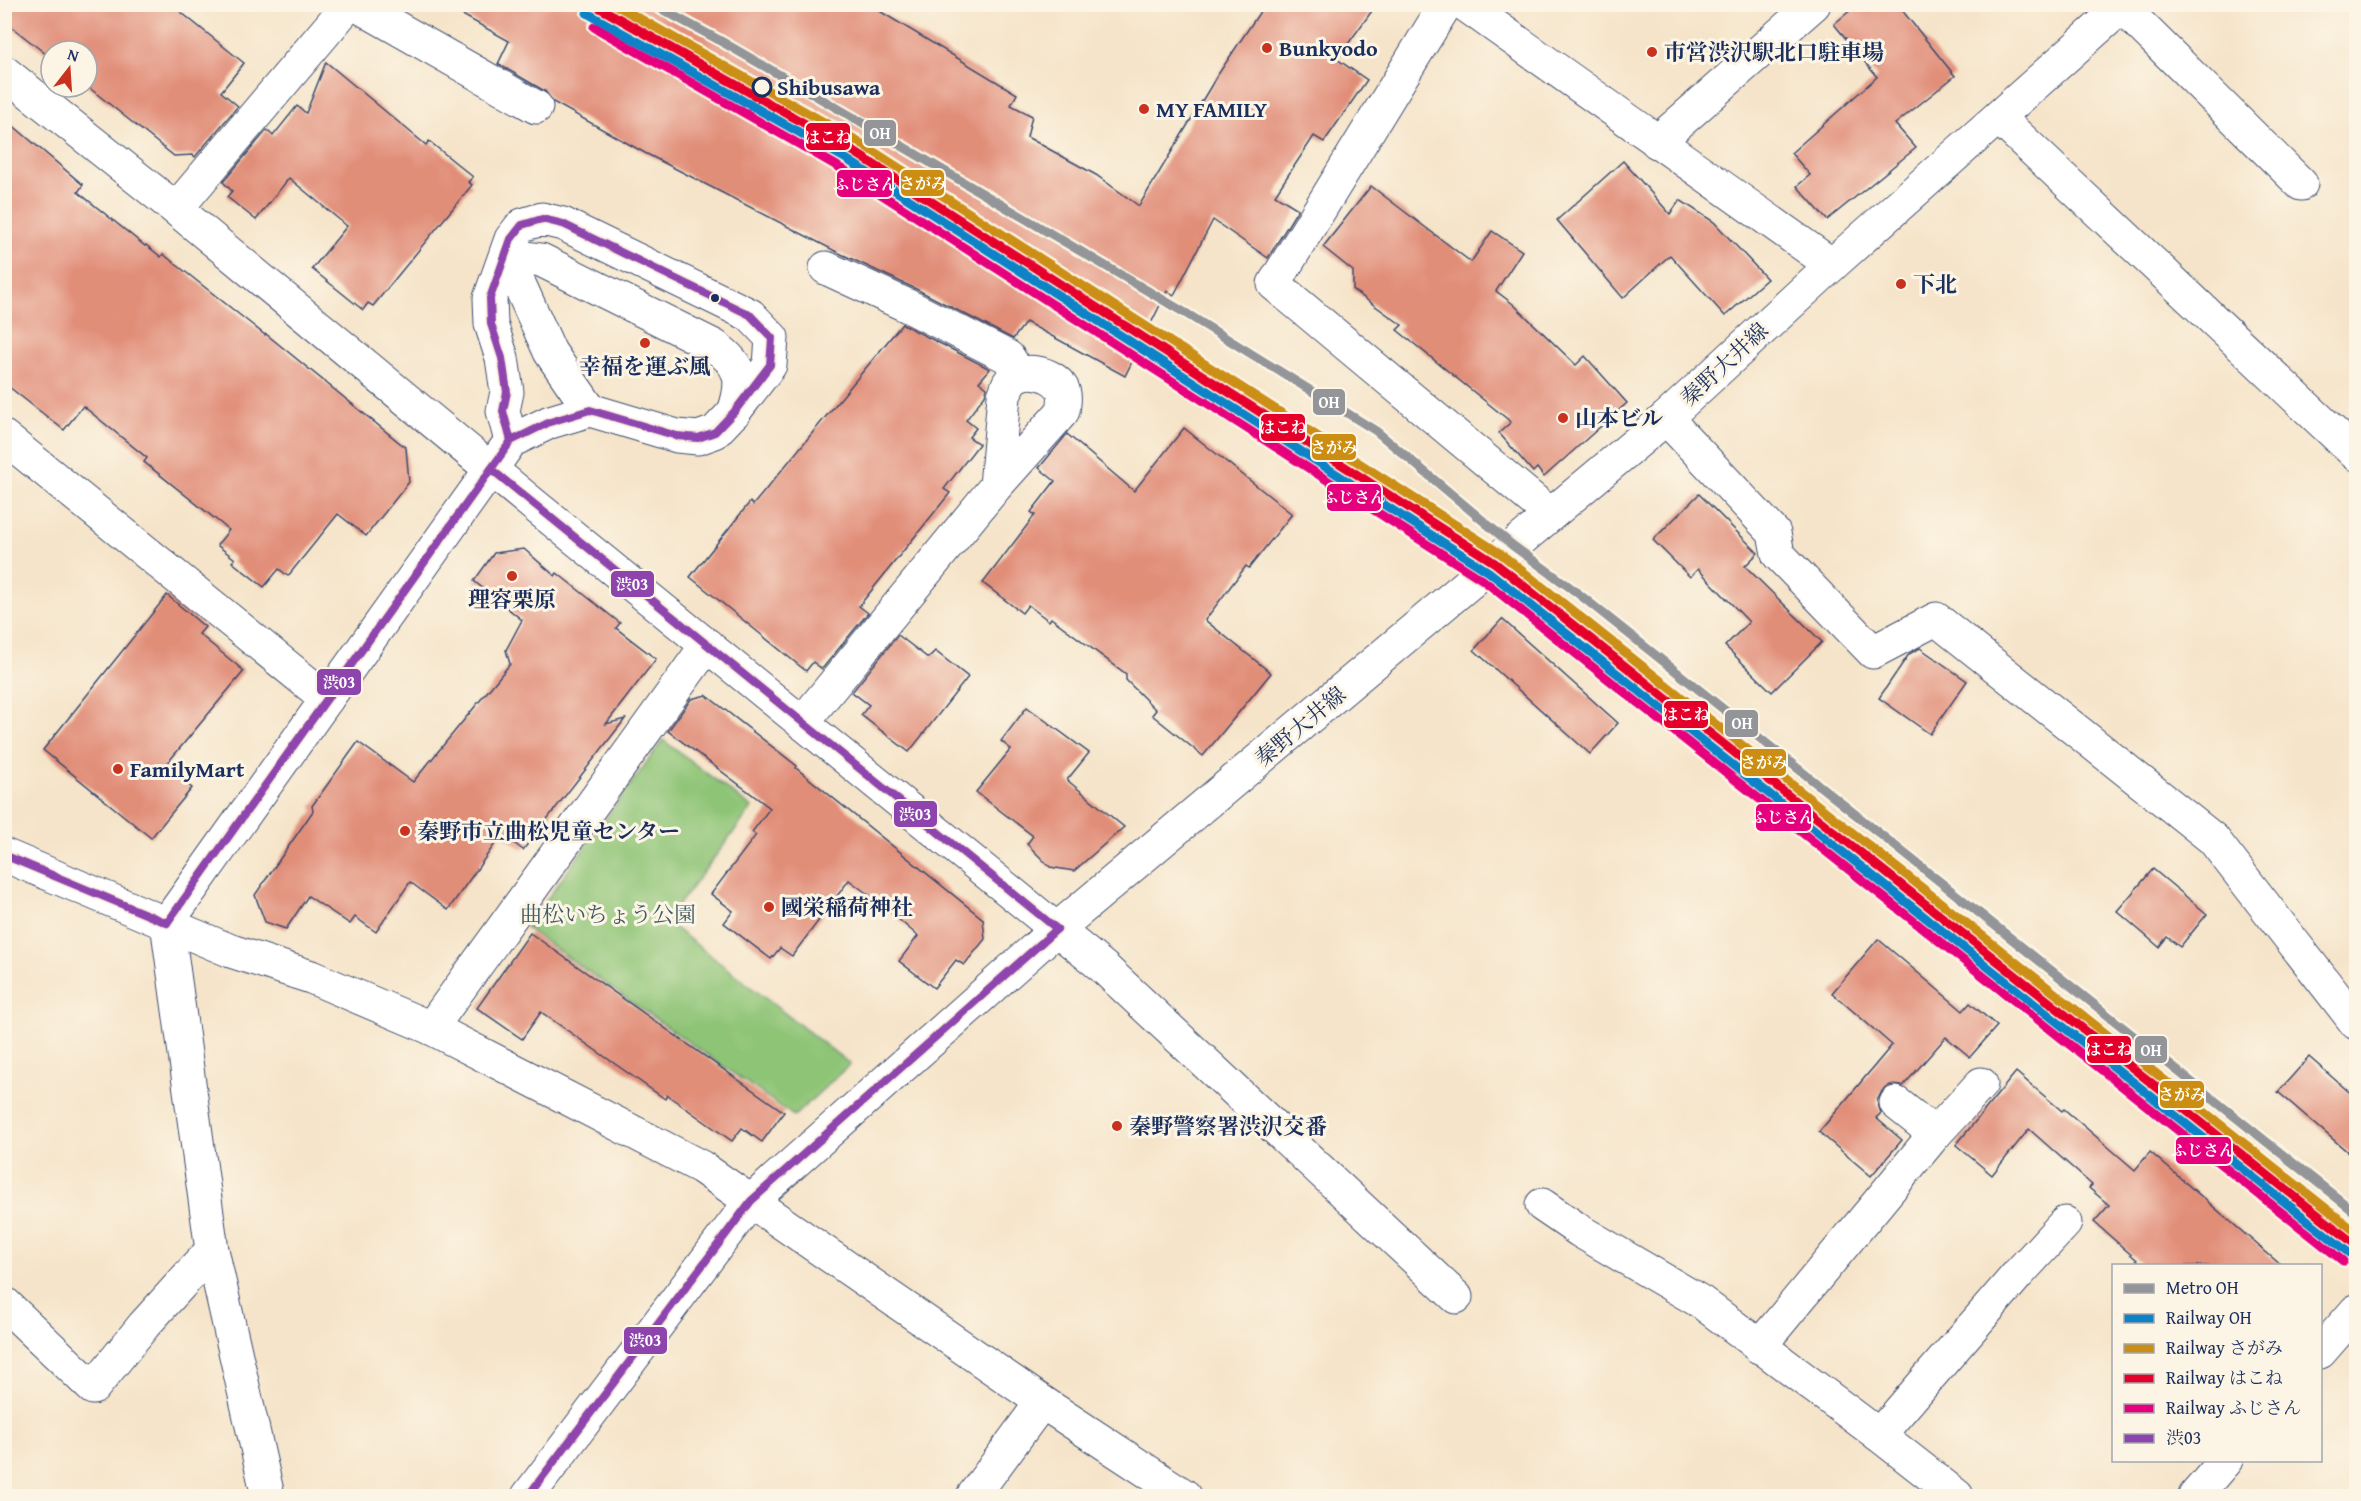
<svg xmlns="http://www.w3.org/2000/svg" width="2361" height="1501" viewBox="0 0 2361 1501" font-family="'Gentium Book Plus','Noto Serif JP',serif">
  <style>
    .green { fill: #8ec476; stroke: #547a6a; stroke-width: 1.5 }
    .building { fill: #e18e79 }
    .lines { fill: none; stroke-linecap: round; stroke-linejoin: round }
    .minor-casing { stroke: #3c4a6e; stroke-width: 35 }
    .major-casing { stroke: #3c4a6e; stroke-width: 35 }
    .minor { stroke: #fff; stroke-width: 33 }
    .major { stroke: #fff; stroke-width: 33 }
    .bus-1-casing { stroke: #fcf5e5; stroke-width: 12 }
    .bus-1 { stroke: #8e44ad; stroke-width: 8 }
    .rail-1-casing { stroke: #fcf5e5; stroke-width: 14 }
    .rail-2-casing { stroke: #fcf5e5; stroke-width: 14 }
    .rail-3-casing { stroke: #fcf5e5; stroke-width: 14 }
    .rail-4-casing { stroke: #fcf5e5; stroke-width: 14 }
    .rail-1 { stroke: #0d82c7; stroke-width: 9 }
    .rail-2 { stroke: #cb8e13; stroke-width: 9 }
    .rail-3 { stroke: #e4002b; stroke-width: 9 }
    .rail-4 { stroke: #e5007d; stroke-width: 9 }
    .metro-1-casing { stroke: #fcf5e5; stroke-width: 14 }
    .metro-1 { stroke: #939598; stroke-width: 9 }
    .poi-dot { fill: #c8321e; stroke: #fcf5e5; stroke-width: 2 }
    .stop-dot { fill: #fcf5e5; stroke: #1b2f5e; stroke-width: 3 }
    .bus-dot { fill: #1b2f5e; stroke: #fcf5e5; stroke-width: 2 }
    .labels { text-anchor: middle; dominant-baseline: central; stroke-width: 6; stroke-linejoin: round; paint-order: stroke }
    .poi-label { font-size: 22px; font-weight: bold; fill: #1b2f5e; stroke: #fcf5e5; text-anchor: start }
    .stop-label { font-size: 22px; font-weight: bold; fill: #1b2f5e; stroke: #fcf5e5; text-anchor: start }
    .street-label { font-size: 22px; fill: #1b2f5e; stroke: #fcf5e5 }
    .park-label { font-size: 22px; fill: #3e5c65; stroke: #fcf5e5 }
    .line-badge { stroke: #fcf5e5; stroke-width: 2 }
    .badge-label { font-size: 16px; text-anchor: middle; font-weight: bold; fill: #fff }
  </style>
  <rect width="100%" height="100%" fill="#fcf5e5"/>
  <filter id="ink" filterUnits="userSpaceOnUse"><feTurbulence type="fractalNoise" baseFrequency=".0167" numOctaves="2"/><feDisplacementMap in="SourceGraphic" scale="12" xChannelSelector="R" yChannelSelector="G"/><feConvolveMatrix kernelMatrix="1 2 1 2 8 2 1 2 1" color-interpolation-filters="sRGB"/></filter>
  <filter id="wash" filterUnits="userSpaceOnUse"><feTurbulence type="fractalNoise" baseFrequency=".008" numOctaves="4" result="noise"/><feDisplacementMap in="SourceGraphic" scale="24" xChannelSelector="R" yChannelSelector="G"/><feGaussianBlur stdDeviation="1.35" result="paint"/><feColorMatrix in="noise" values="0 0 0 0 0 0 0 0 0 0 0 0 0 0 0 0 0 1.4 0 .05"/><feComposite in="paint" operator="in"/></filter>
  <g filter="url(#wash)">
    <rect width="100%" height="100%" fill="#f5e4c9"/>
    <polygon class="green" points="663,740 752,808 666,921 850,1064 794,1116 526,928"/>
    <g id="blocks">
      <g class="building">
        <polygon points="4,4 172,5 244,63 221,92 238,106 195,157 193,155 174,156 87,86 87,51 51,51 51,58 4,21"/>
        <polygon points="443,4 868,4 1017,94 1011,105 1032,116 1027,137 1096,175 1139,206 1217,76 1265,4 1377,4 1337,59 1367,80 1324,142 1314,136 1275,195 1298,209 1268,258 1213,220 1174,295 1167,291 1125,376 1026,322 1013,339 916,289 837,252 645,153 553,102 545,91 498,64 509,41"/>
        <polygon points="1858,4 1897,4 1955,76 1895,124 1916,148 1827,220 1797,186 1810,175 1791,153 1877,77 1834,24"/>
        <polygon points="326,62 426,145 429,141 473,177 468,182 472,185 373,306 368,303 363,310 312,269 347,226 289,178 256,220 227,197 232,191 223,182 267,130 273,136 297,106 306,113"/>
        <polygon points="4,118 83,185 78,192 145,246 146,245 161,257 163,254 265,335 266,334 406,448 409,482 366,536 338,514 288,576 279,569 264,587 232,562 235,559 217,545 229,530 144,462 147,458 83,406 64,430 4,383"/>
        <polygon points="1623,161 1670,214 1680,200 1714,222 1767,279 1725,316 1670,255 1623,298 1557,220"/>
        <polygon points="1371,186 1471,262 1492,231 1522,251 1496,291 1513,304 1576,365 1585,356 1627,403 1544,477 1537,468 1533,472 1499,433 1511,422 1397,330 1402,325 1353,290 1353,271 1323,247"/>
        <polygon points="902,324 990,369 979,382 987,388 985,395 966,420 976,428 969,437 979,444 944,489 950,493 859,606 868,613 822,669 813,662 806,671 690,577 750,502 753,505"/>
        <polygon points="1184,428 1292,514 1249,568 1246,566 1205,620 1271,673 1203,756 1152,715 1156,710 1126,680 1126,674 1051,618 1049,621 1028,605 1022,613 983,583 1035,515 1031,512 1055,481 1039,468 1067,434 1134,491"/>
        <polygon points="1699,494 1758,553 1745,566 1822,642 1772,692 1725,646 1749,622 1698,569 1690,577 1653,540"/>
        <polygon points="524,549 555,576 557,573 620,623 616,628 656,659 606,724 625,719 523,850 502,834 448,910 410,882 376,932 355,917 350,924 308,896 286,929 265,922 255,895 313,811 312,806 358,742 413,782 510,664 506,650 522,620 474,581 494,553"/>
        <polygon points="167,595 205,627 199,634 244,671 165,766 192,788 151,838 43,750"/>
        <polygon points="1502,619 1618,723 1590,754 1474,650"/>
        <polygon points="898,635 928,658 935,651 968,677 909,752 861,715 869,705 852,692"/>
        <polygon points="1920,648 1967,681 1930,734 1879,698 1909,654"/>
        <polygon points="706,695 797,766 796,768 983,919 985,939 964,965 956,960 934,988 899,961 918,936 881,904 849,880 792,956 780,948 771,959 724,923 733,911 711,894 756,835 752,832 770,808 668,731 691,699"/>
        <polygon points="1027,707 1089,753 1067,780 1124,827 1074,871 1050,867 1027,844 1033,836 976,792 1011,749 1001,741"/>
        <polygon points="2153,869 2207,914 2180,947 2167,937 2159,947 2117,911"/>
        <polygon points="530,933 784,1112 762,1142 742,1128 732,1141 667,1095 665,1099 541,1012 522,1039 477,1008"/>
        <polygon points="1878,939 1963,1011 1970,1003 1997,1026 1970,1057 1946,1037 1903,1086 1890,1085 1882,1091 1877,1101 1881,1113 1876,1118 1902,1140 1871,1176 1819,1132 1892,1045 1832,993"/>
        <polygon points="2309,1057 2356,1098 2356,1159 2278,1092"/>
        <polygon points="2016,1072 2062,1111 2064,1109 2135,1170 2150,1152 2282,1266 2144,1266 2094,1222 2109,1205 2089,1188 2092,1185 2029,1129 1992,1175 1956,1145"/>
      </g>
    </g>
  </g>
  <g filter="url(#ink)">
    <use href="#blocks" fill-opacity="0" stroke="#3c4a6e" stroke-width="1.5"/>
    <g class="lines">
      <defs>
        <g id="minor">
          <polyline points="355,4 536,107"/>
          <polyline points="1446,4 1274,284 1550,514"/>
          <polyline points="1464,4 1832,265"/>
          <polyline points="2122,7 2301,184"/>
          <polyline points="4,72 176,209 534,505 1103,967 1456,1297"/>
          <polyline points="1999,118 2356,454"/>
          <polyline points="1657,142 1814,4"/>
          <polyline points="176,209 349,4"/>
          <path d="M506,255l35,5 173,86c28,19 31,34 20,66"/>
          <polyline points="506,255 550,352 590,410"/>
          <polyline points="826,268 908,306 1008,357 1019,374"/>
          <polyline points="1666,418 1774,533 1778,554 1873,652 1936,619 2213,839 2356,1023"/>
          <polyline points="4,437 327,699"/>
          <path d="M802,723l194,-237 8,-90c2,-4 3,-10 5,-13 12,-18 43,-11 53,5 4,7 2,16 1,23l-67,75"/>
          <polyline points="4,855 231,951 311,977 431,1028 701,1167 1042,1402 1185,1496"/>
          <polyline points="431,1028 707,645"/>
          <polyline points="1896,1103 1935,1134"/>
          <polyline points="1542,1205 1580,1231 1701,1302 1879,1435 1957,1496"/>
          <polyline points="4,1303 93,1388 144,1325 212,1250"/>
          <polyline points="1759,1347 1935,1134 1981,1084"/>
          <polyline points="2320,1352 2356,1311"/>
          <polyline points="1879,1435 2018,1274 2065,1223"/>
          <polyline points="268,1496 212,1250 167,923 511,441 550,422 590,410 677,436 698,438 715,432 734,412 770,365 772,338 750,315 563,224 542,219 522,225 511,239 490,298 491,324 502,358 507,392 503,411 511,441"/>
          <polyline points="973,1496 1042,1402"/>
          <polyline points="2195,1496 2226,1460"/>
        </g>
        <polyline id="major" points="528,1496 751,1201 1057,929 1666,418 1832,265 2125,4"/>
      </defs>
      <use href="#minor" class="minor-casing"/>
      <use href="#major" class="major-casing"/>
      <use href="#minor" class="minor"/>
      <use href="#major" class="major"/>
      <defs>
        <g id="bus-1">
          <polygon points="542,219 563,224 750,315 772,338 770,365 734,412 715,432 698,438 677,436 590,410 550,422 511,441 503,411 507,392 502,358 491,324 490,298 511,239 522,225"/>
          <polyline points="491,469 1057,929"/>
          <polyline points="4,855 167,923"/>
          <polyline points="167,923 511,441"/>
          <polyline points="528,1496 751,1201 1057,929"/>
        </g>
      </defs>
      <use href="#bus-1" class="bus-1-casing"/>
      <use href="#bus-1" class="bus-1"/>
      <defs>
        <polyline id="rail-1" points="587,13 843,157 1489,572 2349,1253"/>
        <polyline id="rail-2" points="614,4 854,139 1501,554 2356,1232"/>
        <polyline id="rail-3" points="593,4 848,148 1495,563 2356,1245"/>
        <polyline id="rail-4" points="594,27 837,166 1483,580 2343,1261"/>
      </defs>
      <use href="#rail-1" class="rail-1-casing"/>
      <use href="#rail-2" class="rail-2-casing"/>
      <use href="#rail-3" class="rail-3-casing"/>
      <use href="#rail-4" class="rail-4-casing"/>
      <use href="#rail-1" class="rail-1"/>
      <use href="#rail-2" class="rail-2"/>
      <use href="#rail-3" class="rail-3"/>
      <use href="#rail-4" class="rail-4"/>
      <defs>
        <polyline id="metro-1" points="652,4 719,40 863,123 1187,314 1376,431 1512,545 1575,591 2356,1213"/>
      </defs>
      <use href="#metro-1" class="metro-1-casing"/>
      <use href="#metro-1" class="metro-1"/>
    </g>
  </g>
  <g class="poi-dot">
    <circle cx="1267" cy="48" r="6"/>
    <circle cx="1652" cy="52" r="6"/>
    <circle cx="1144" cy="109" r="6"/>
    <circle cx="1901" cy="284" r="6"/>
    <circle cx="645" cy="343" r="6"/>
    <circle cx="1563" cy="418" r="6"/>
    <circle cx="512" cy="576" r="6"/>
    <circle cx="118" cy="769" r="6"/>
    <circle cx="405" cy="831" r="6"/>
    <circle cx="769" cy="907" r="6"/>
    <circle cx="1117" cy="1126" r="6"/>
  </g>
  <circle class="stop-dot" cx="762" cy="87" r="9"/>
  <circle class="bus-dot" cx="715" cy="298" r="5"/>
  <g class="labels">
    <g class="poi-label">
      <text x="1279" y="48">Bunkyodo</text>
      <text x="1664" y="52">市営渋沢駅北口駐車場</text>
      <text x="1156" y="109">MY FAMILY</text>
      <text x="1913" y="284">下北</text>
      <text x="645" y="366" text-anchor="middle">幸福を運ぶ風</text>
      <text x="1575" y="418">山本ビル</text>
      <text x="512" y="599" text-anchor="middle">理容栗原</text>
      <text x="130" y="769">FamilyMart</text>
      <text x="417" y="831">秦野市立曲松児童センター</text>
      <text x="781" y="907">國栄稲荷神社</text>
      <text x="1129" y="1126">秦野警察署渋沢交番</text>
    </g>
    <g class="stop-label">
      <text x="777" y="87">Shibusawa</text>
    </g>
    <g class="street-label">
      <text transform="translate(1724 364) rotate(-43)">秦野大井線</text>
      <text transform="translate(1300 726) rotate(-40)">秦野大井線</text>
    </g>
    <g class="park-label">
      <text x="608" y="914">曲松いちょう公園</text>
    </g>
  </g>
  <g class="line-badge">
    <rect x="863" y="119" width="34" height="28" rx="6" fill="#939598"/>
    <rect x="805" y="122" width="46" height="29" rx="6" fill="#e4002b"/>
    <rect x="900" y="169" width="45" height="28" rx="6" fill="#cb8e13"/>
    <rect x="836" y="169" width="57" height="29" rx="6" fill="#e5007d"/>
    <rect x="1312" y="388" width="34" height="28" rx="6" fill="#939598"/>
    <rect x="1260" y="413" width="46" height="29" rx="6" fill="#e4002b"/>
    <rect x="1311" y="433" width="46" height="28" rx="6" fill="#cb8e13"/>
    <rect x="1326" y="483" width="56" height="29" rx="6" fill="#e5007d"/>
    <rect x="610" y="570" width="45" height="28" rx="6" fill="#8e44ad"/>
    <rect x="316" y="668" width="46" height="28" rx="6" fill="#8e44ad"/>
    <rect x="1663" y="700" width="46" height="29" rx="6" fill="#e4002b"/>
    <rect x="1724" y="709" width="35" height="29" rx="6" fill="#939598"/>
    <rect x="1741" y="748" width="46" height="29" rx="6" fill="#cb8e13"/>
    <rect x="893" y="800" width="45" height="28" rx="6" fill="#8e44ad"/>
    <rect x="1755" y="803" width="57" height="29" rx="6" fill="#e5007d"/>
    <rect x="2086" y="1035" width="46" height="29" rx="6" fill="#e4002b"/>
    <rect x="2134" y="1035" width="34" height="29" rx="6" fill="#939598"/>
    <rect x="2159" y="1080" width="46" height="29" rx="6" fill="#cb8e13"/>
    <rect x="2175" y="1136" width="57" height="29" rx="6" fill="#e5007d"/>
    <rect x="623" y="1326" width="45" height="29" rx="6" fill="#8e44ad"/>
  </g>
  <g class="badge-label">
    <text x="880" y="139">OH</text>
    <text x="828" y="143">はこね</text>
    <text x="923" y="189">さがみ</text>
    <text x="865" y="190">ふじさん</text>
    <text x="1329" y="408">OH</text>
    <text x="1283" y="433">はこね</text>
    <text x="1334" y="453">さがみ</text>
    <text x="1354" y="503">ふじさん</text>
    <text x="632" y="590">渋03</text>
    <text x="339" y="688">渋03</text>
    <text x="1686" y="720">はこね</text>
    <text x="1742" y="729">OH</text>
    <text x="1764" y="768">さがみ</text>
    <text x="915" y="820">渋03</text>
    <text x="1783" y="823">ふじさん</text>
    <text x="2109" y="1055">はこね</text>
    <text x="2151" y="1056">OH</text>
    <text x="2182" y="1100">さがみ</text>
    <text x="2203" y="1156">ふじさん</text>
    <text x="645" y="1346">渋03</text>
  </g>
  <rect width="2361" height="1501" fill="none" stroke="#fcf5e5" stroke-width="24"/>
  <rect x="2112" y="1264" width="210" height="198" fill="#fcf5e5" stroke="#a2a6af" stroke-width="1.5"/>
  <rect x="2124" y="1284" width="30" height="9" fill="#939598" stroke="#a2a6af" stroke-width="1.5"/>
  <text x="2166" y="1294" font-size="18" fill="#1b2f5e">Metro OH</text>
  <rect x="2124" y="1314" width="30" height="9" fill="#0d82c7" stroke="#a2a6af" stroke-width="1.5"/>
  <text x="2166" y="1324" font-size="18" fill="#1b2f5e">Railway OH</text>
  <rect x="2124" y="1344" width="30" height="9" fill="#cb8e13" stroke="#a2a6af" stroke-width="1.5"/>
  <text x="2166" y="1354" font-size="18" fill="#1b2f5e">Railway さがみ</text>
  <rect x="2124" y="1374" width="30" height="9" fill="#e4002b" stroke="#a2a6af" stroke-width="1.5"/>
  <text x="2166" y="1384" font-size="18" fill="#1b2f5e">Railway はこね</text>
  <rect x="2124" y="1404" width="30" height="9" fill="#e5007d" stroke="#a2a6af" stroke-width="1.5"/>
  <text x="2166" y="1414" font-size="18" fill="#1b2f5e">Railway ふじさん</text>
  <rect x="2124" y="1434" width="30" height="9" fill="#8e44ad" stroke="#a2a6af" stroke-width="1.5"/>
  <text x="2166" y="1444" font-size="18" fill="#1b2f5e">渋03</text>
  <g transform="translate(69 69) rotate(17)"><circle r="28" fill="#fcf5e5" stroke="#a2a6af" stroke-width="1.5"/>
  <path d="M0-4.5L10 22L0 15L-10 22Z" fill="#c8321e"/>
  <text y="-9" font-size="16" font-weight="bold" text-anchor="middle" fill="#1b2f5e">N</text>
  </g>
</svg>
